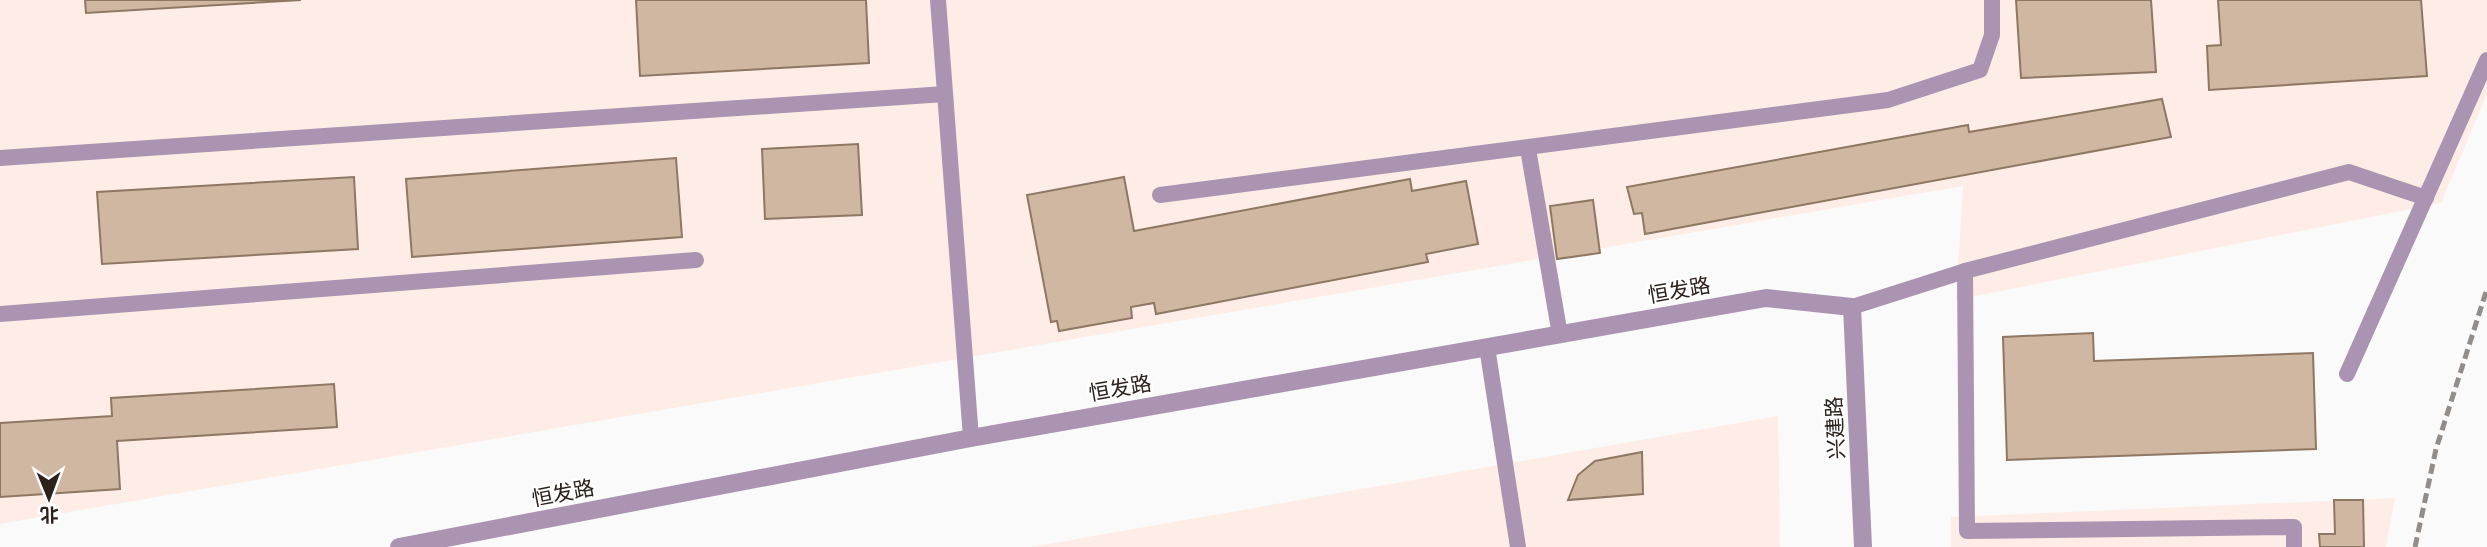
<svg xmlns="http://www.w3.org/2000/svg" width="2487" height="547" viewBox="0 0 2487 547" font-family="'Public Sans','Noto Sans SC',sans-serif">
  <style>
    .built { fill: #feede6 }
    .building { fill: #d0b7a1; stroke: #8e7763; stroke-width: 2 }
    .lines { fill: none; stroke-linecap: round; stroke-linejoin: round }
    .service { stroke: #ab94b1; stroke-width: 16 }
    .tertiary { stroke: #ab94b1; stroke-width: 18 }
    .rail { stroke: #938d8a; stroke-width: 5; stroke-dasharray: 10 5; stroke-linecap: butt }
    .labels { text-anchor: middle; dominant-baseline: central; stroke-width: 5; stroke-linejoin: round; paint-order: stroke }
    .street-label { font-size: 21px; fill: #2d211c; stroke: #fff }
  </style>
  <rect width="100%" height="100%" fill="#fafafa"/>
  <g class="built">
    <polygon points="0,0 2487,0 2487,94 2441,203 1956,300 1963,186 0,524"/>
    <polygon points="1778,416 1780,547 1031,547"/>
    <polygon points="2395,498 2386,547 1951,547 1951,517"/>
  </g>
  <g class="building">
    <polygon points="85,0 301,0 86,13"/>
    <polygon points="636,0 866,0 869,63 640,76"/>
    <polygon points="2016,0 2151,0 2156,72 2021,78"/>
    <polygon points="2218,0 2421,0 2427,76 2209,90 2207,46 2221,45"/>
    <polygon points="2162,99 2171,137 1645,234 1642,213 1634,214 1627,187 1968,125 1969,132"/>
    <polygon points="858,144 862,215 765,219 762,149"/>
    <polygon points="676,158 682,237 412,257 406,179"/>
    <polygon points="354,177 358,249 102,264 97,192"/>
    <polygon points="1124,177 1134,231 1410,179 1412,191 1466,181 1478,244 1426,254 1428,262 1156,314 1154,303 1131,307 1132,318 1059,331 1057,321 1051,322 1027,195"/>
    <polygon points="1593,200 1600,253 1557,259 1550,206"/>
    <polygon points="2093,333 2094,361 2313,353 2316,449 2007,460 2003,337"/>
    <polygon points="334,384 337,427 117,441 120,489 0,497 0,423 112,416 111,398"/>
    <polygon points="1642,452 1643,494 1568,500 1578,475 1595,461"/>
    <polygon points="2334,500 2363,500 2364,547 2320,547 2319,534 2335,534"/>
  </g>
  <g class="lines">
    <g class="service">
      <polyline points="938,0 971,438"/>
      <polyline points="1528,149 1560,335"/>
      <polyline points="0,158 945,94"/>
      <polyline points="1160,195 1888,100 1980,70 1992,35 1992,0"/>
      <polyline points="1965,271 1967,531 2294,527 2294,547"/>
      <polyline points="1852,307 1965,271 2349,172 2426,198"/>
      <polyline points="0,314 696,260"/>
      <polyline points="1487,347 1518,547"/>
      <polyline points="2347,374 2487,60"/>
    </g>
    <polyline class="tertiary" points="399,547 971,438 1766,298 1852,307 1863,547"/>
    <polyline class="rail" points="2415,547 2436,449 2487,289"/>
  </g>
  <g class="labels">
    <g class="street-label">
      <text transform="translate(1679 290) rotate(-10)">恒发路</text>
      <text transform="translate(1120 388) rotate(-10)">恒发路</text>
      <text transform="translate(1835 428) rotate(-93)">兴建路</text>
      <text transform="translate(563 493) rotate(-11)">恒发路</text>
    </g>
  </g>
  <g transform="translate(49 498) rotate(179)" stroke="#ffffff" stroke-width="5" paint-order="stroke">
  <path d="M0-5L12 26L0 18L-12 26Z" fill="#2d211c"/>
  <text y="-10" font-size="19" font-weight="bold" text-anchor="middle" fill="#2d211c">北</text>
  </g>
</svg>
